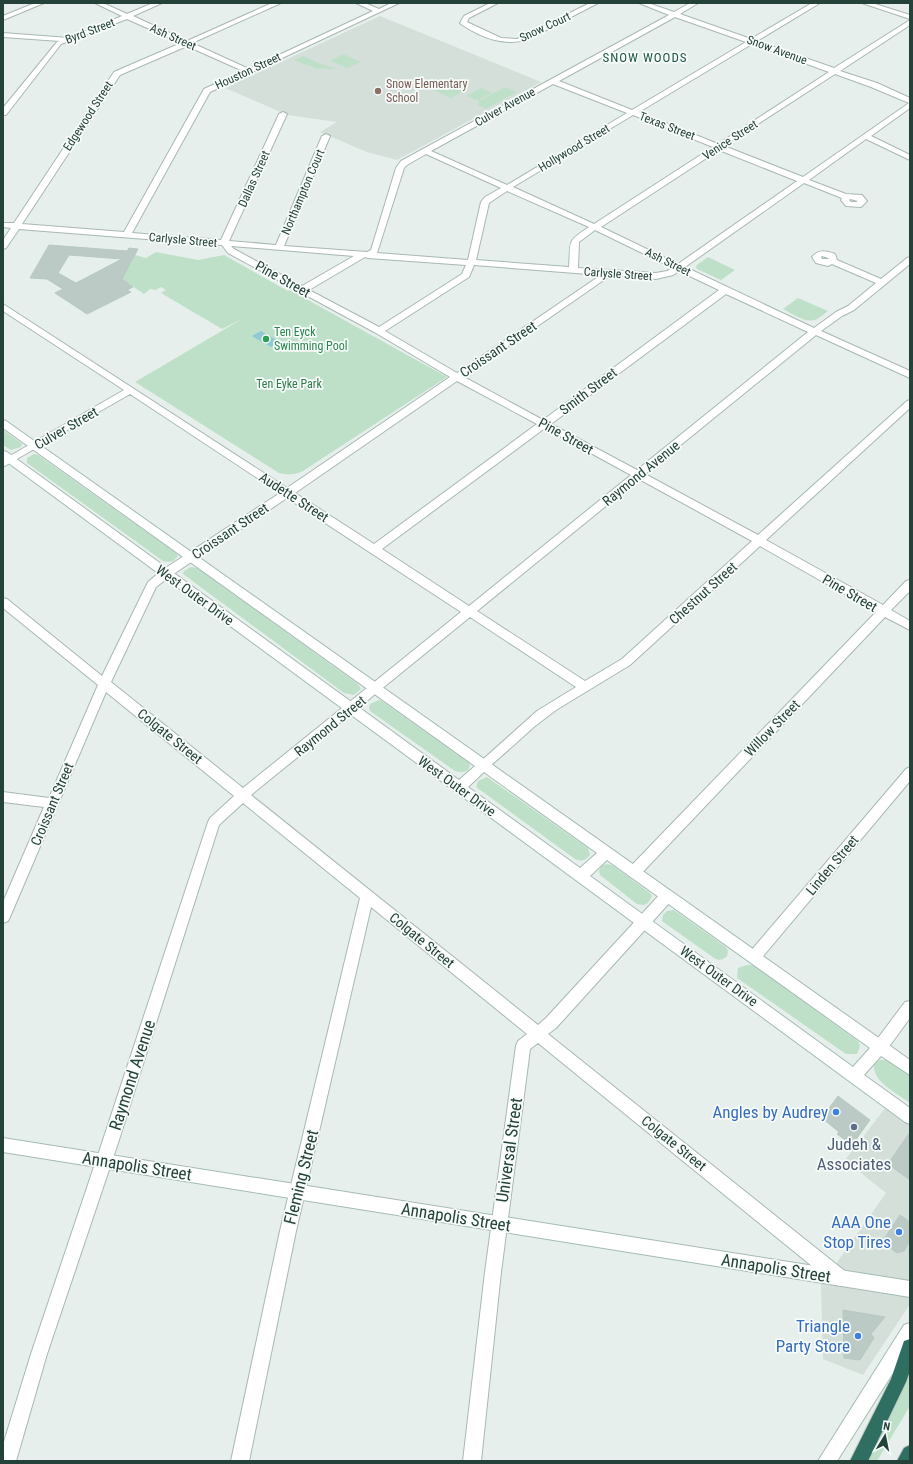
<svg xmlns="http://www.w3.org/2000/svg" width="913" height="1464" viewBox="0 0 913 1464" font-family="'Roboto Condensed',sans-serif">
  <style>
    .built { fill: #d4dfda }
    .green { fill: #bfe0c8 }
    .water { fill: #8ec9d4 }
    .building { fill: #bbcac4; stroke: #b8c9c2; fill-rule: evenodd }
    .lines { fill: none; stroke-linecap: round; stroke-linejoin: round }
    .street-casing { stroke: #a8b8b2; stroke-width: 2 }
    .secondary-casing { stroke: #a4bbb3; stroke-width: 2 }
    .highway-casing { stroke: #c2cac8; stroke-width: 2 }
    .street { fill: #fff; fill-rule: evenodd }
    .secondary { fill: #fff; fill-rule: evenodd }
    .highway { fill: #2f6f62; fill-rule: evenodd }
    .education-dot { fill: #8d6e63; stroke: #f7fbf9; stroke-width: 1.5 }
    .leisure-dot { fill: #2e9e5b; stroke: #f7fbf9; stroke-width: 1.5 }
    .shop-dot { fill: #3f7fe0; stroke: #f7fbf9; stroke-width: 1.5 }
    .service-dot { fill: #5c6f8a; stroke: #f7fbf9; stroke-width: 1.5 }
    .labels { text-anchor: middle; dominant-baseline: central; stroke-width: 3.5; stroke-linejoin: round; paint-order: stroke }
    .far-street-label { font-size: 12px; fill: #24423a; stroke: #f7fbf9 }
    .far-education-label { font-size: 12px; fill: #785e54; stroke: #f7fbf9; text-anchor: start }
    .far-leisure-label { font-size: 12px; fill: #27864d; stroke: #f7fbf9; text-anchor: start }
    .far-park-label { font-size: 12px; fill: #2d7a4b; stroke: #f7fbf9 }
    .far-neighbourhood-label { font-size: 13px; letter-spacing: 1px; fill: #1f5548; stroke: #f7fbf9 }
    .street-label { font-size: 14px; fill: #24423a; stroke: #f7fbf9 }
    .near-street-label { font-size: 17px; fill: #24423a; stroke: #f7fbf9 }
    .near-shop-label { font-size: 17px; fill: #366cbe; stroke: #f7fbf9; text-anchor: end }
    .near-service-label { font-size: 17px; fill: #4e5e75; stroke: #f7fbf9 }
  </style>
  <rect width="100%" height="100%" fill="#e6efeb"/>
  <g class="built">
    <polygon points="380,16 541,82 397,160 367,152 320,132 337,122 288,115 225,88"/>
    <polygon points="886,1107 910,1126 910,1304 863,1375 823,1359 821,1285 886,1193 845,1160"/>
  </g>
  <g class="green">
    <polygon points="343,54 361,62 347,68 330,61"/>
    <path d="M303,56l20,9 13,3c-7,4 -13,-2 -19,1l-23,-9z"/>
    <polygon points="442,82 464,91 451,98 429,88"/>
    <polygon points="505,87 517,92 486,109 478,105 479,101 466,96 481,88 492,93 480,99 481,100"/>
    <path d="M156,252l42,8 26,-5 64,36 2,-1 157,87 -144,94c-8,4 -15,4 -24,2l-144,-91 107,-63 -20,10 -61,-36 5,-3 -5,-3 -5,3 -6,-1 -6,5 -22,-15 13,-24 11,3z"/>
    <polygon points="708,257 735,270 721,280 697,269 696,267 697,265"/>
    <path d="M798,298l30,13c-4,3 -9,8 -14,9 -9,3 -23,-7 -31,-11z"/>
    <polygon points="3,430 20,442 22,444 21,447 11,450 3,445"/>
    <polygon points="34,454 38,455 176,553 178,556 173,561 169,562 163,561 27,463 27,458"/>
    <polygon points="191,567 197,568 358,684 361,689 354,695 344,693 183,574 184,571"/>
    <path d="M379,700l3,1 86,61 2,3c-1,8 -9,8 -15,6l-85,-60 -1,-3 1,-4z"/>
    <path d="M487,777l101,71 2,7c-4,5 -8,7 -15,4l-99,-72 2,-6z"/>
    <polygon points="607,864 612,865 650,893 652,896 648,903 644,905 637,904 600,875 599,871 601,866"/>
    <path d="M674,910l52,37 2,4 -1,5c-4,4 -8,5 -13,2l-52,-37 1,-6 4,-4z"/>
    <polygon points="747,965 753,965 858,1041 860,1046 857,1054 846,1054 737,978 738,968"/>
    <path d="M880,1060h8l22,15v28c-13,-10 -38,-21 -36,-39z"/>
    <polygon points="910,1369 910,1406 877,1461 864,1461"/>
  </g>
  <polygon class="water" points="261,331 280,342 271,347 252,336"/>
  <g class="building">
    <path d="M49,245l78,6 2,-3 9,1 -16,30 11,8 -6,3 4,2 -44,22 -32,-21 8,-4 -16,-10 -17,-1zM69,255l53,4 -46,24 -18,-10z"/>
    <polygon points="838,1096 870,1120 852,1145 837,1134 839,1132 822,1118"/>
    <polygon points="910,1132 910,1180 888,1164"/>
    <polygon points="900,1215 910,1222 910,1241 904,1251 897,1253 882,1242"/>
    <polygon points="843,1310 885,1317 871,1334 874,1338 860,1360 844,1358"/>
  </g>
  <g class="lines">
    <defs>
      <g id="street">
        <polygon points="35,3 44,3 3,20 3,16"/>
        <path d="M95,3h8l24,11 26,-11h9l-29,13 54,25 85,-38h9l-89,40 57,26 124,-58 -17,-8h9l14,6 12,-6h8l-189,89 -78,141 89,7 58,-126 4,-2 4,2 -58,127 47,4 46,-109 4,-2 4,2 -46,110 83,6 4,-2 25,-82 5,-7 268,-146 -30,-12h9l26,9 16,-9h8l-18,11 71,25 61,-36h8l-63,38 77,27 76,-48v5l-70,46 37,12 33,15v10l-39,28 39,19v5l-44,-21 -57,41 37,14 16,1 5,6 -6,6 -15,-1 -5,-6 1,-2 -38,-15 -119,84 129,61 22,-16 12,-6 28,-23 -44,-19 -4,2 -12,-3 -4,-6c7,-8 13,-6 23,-3l2,6 44,19 26,-21 3,-1v7l-56,46 -12,6 -21,15 89,40v7l-94,-43 -171,139 113,61 149,-134 3,-1v8l-144,132 117,65 23,-24 4,-1v11l-19,19 19,11v9l-25,-13 -246,259 -5,2 -5,-2 -2,-4 2,-4 247,-256 -116,-66 -130,119 -74,45 -21,16 -47,42 -4,2 -4,-2 -2,-3 2,-3 57,-51 39,-24 -106,-70 -219,178 287,230 8,-7 116,-126 5,-2 5,2 2,4 -2,4 -116,128 -8,6 298,238 2,6 -2,6 -6,2 -6,-2 -296,-241 -8,6 -29,223 -20,189h-18l22,-189 31,-226 2,-5 9,-7 -156,-127 -75,324 -47,230h-18l49,-230 80,-333 -117,-95 -24,22 -101,318 -71,211 -31,107h-13v-16l28,-91 71,-211 106,-321 2,-4 24,-22 -128,-104 -96,225 -2,4 -5,2v-21l41,-95 -41,-5v-10l46,6 49,-113 -95,-77v-10l4,1 95,77 46,-94 13,-11 119,-78 -150,-99 -127,73v-7l121,-70 -121,-79v-7l284,184 163,-111 -74,-44 -148,-80 -6,-8 -203,-16 -13,19 -3,1v-9l8,-12 -8,-1v-4h11l100,-151 67,-29 -54,-24 -66,25 -55,71h-3v-7l54,-66 3,-1 -57,-4v-4l66,5 53,-22zM675,17l71,25 -114,68 -73,-29zM752,44l77,28 -111,72 -79,-32zM187,46l56,25 -39,18 -80,143 -102,-8 98,-149zM835,74l36,13 38,16 -106,74 -79,-31zM553,84l74,29 -120,72 -76,-34zM633,115l80,32 -119,77 -81,-37zM719,150l78,31 -119,83 -77,-37zM426,154l75,34 -16,9 -4,5 -13,58 -91,-7 27,-85 3,-3zM507,191l82,36c-23,15 -18,14 -20,40l-93,-7 13,-57zM850,199l8,2 -2,1h-5l-2,-2zM595,230l78,38 -6,3 -11,2 -78,-5 1,-26zM231,246l123,10 -52,30 -68,-37zM822,256l6,2 1,1h-7l-1,-2zM365,257l3,1 98,7 -4,9 -83,53 -70,-37zM474,265l127,10 -144,98 -72,-42 84,-54zM679,271l40,19 -176,130 -79,-43 147,-102 45,4 17,-4zM726,294l82,38 -171,138 -86,-46zM457,381l80,43 -163,120 -79,-51zM545,428l86,47 -162,131 -87,-57zM639,479l113,62 -130,118 -37,22 -108,-70zM287,498l174,114 -218,176 -132,-106 45,-95 13,-10z"/>
        <path d="M490,3h8l-29,15 -2,4 34,16 16,1 73,-36h8l-69,36c-23,8 -48,-1 -68,-15l-1,-1 4,-7z"/>
        <polygon points="862,3 872,3 910,15 910,19"/>
        <polygon points="910,767 910,781 759,961 754,963 749,961 747,957 749,953 906,769"/>
        <polygon points="910,1001 910,1018 885,1052 880,1054 875,1052 873,1047 875,1042 905,1002"/>
      </g>
      <g id="secondary">
        <path d="M3,420l3,1 904,639v15l-29,-19 -17,19 46,33v16l-5,-2 -902,-663v-8l4,1 452,328 16,-14 -472,-338zM484,772l113,81 -17,15 -112,-81zM607,860l263,188 -17,19 -263,-191z"/>
        <polygon points="3,1138 910,1281 910,1297 3,1152"/>
        <polygon points="910,1323 910,1346 837,1461 818,1461 904,1325"/>
      </g>
      <g id="highway">
        <polygon points="910,1339 910,1371 906,1382 868,1461 850,1461 891,1379 904,1341"/>
        <polygon points="910,1445 910,1461 897,1461 904,1448"/>
      </g>
    </defs>
    <use href="#street" class="street-casing"/>
    <use href="#secondary" class="secondary-casing"/>
    <use href="#highway" class="highway-casing"/>
    <use href="#street" class="street"/>
    <use href="#secondary" class="secondary"/>
    <use href="#highway" class="highway"/>
  </g>
  <circle class="education-dot" cx="378" cy="91" r="4"/>
  <circle class="leisure-dot" cx="266" cy="339" r="4"/>
  <g class="shop-dot">
    <circle cx="836" cy="1112" r="4"/>
    <circle cx="899" cy="1232" r="4"/>
    <circle cx="858" cy="1336" r="4"/>
  </g>
  <circle class="service-dot" cx="854" cy="1127" r="4"/>
  <g class="labels">
    <g class="far-street-label">
      <text transform="translate(545 27) rotate(-25)">Snow Court</text>
      <text transform="translate(90 31) rotate(-21)">Byrd Street</text>
      <text transform="translate(173 37) rotate(24)">Ash Street</text>
      <text transform="translate(777 50) rotate(20)">Snow Avenue</text>
      <text transform="translate(248 71) rotate(-25)">Houston Street</text>
      <text transform="translate(505 107) rotate(-29)">Culver Avenue</text>
      <text transform="translate(88 116) rotate(-57)">Edgewood Street</text>
      <text transform="translate(667 126) rotate(21)">Texas Street</text>
      <text transform="translate(730 140) rotate(-33)">Venice Street</text>
      <text transform="translate(574 148) rotate(-31)">Hollywood Street</text>
      <text transform="translate(254 179) rotate(-66)">Dallas Street</text>
      <text transform="translate(303 192) rotate(-67)">Northampton Court</text>
      <text transform="translate(183 240) rotate(5)">Carlysle Street</text>
      <text transform="translate(668 262) rotate(26)">Ash Street</text>
      <text transform="translate(618 274) rotate(4)">Carlysle Street</text>
    </g>
    <g class="far-education-label">
      <text x="386" y="84">Snow Elementary<tspan x="386" dy="14">School</tspan></text>
    </g>
    <g class="far-leisure-label">
      <text x="274" y="332">Ten Eyck<tspan x="274" dy="14">Swimming Pool</tspan></text>
    </g>
    <g class="far-park-label">
      <text x="289" y="384">Ten Eyke Park</text>
    </g>
    <g class="far-neighbourhood-label">
      <text x="645" y="57">SNOW WOODS</text>
    </g>
    <g class="street-label">
      <text transform="translate(283 279) rotate(29)">Pine Street</text>
      <text transform="translate(498 349) rotate(-34)">Croissant Street</text>
      <text transform="translate(588 391) rotate(-37)">Smith Street</text>
      <text transform="translate(66 428) rotate(-30)">Culver Street</text>
      <text transform="translate(566 436) rotate(29)">Pine Street</text>
      <text transform="translate(641 473) rotate(-39)">Raymond Avenue</text>
      <text transform="translate(294 497) rotate(33)">Audette Street</text>
      <text transform="translate(230 531) rotate(-34)">Croissant Street</text>
      <text transform="translate(703 593) rotate(-42)">Chestnut Street</text>
      <text transform="translate(850 593) rotate(30)">Pine Street</text>
      <text transform="translate(195 595) rotate(36)">West Outer Drive</text>
      <text transform="translate(330 726) rotate(-39)">Raymond Street</text>
      <text transform="translate(772 728) rotate(-46)">Willow Street</text>
      <text transform="translate(170 736) rotate(39)">Colgate Street</text>
      <text transform="translate(457 786) rotate(36)">West Outer Drive</text>
      <text transform="translate(52 804) rotate(-67)">Croissant Street</text>
      <text transform="translate(832 865) rotate(-50)">Linden Street</text>
      <text transform="translate(422 940) rotate(39)">Colgate Street</text>
      <text transform="translate(719 976) rotate(36)">West Outer Drive</text>
      <text transform="translate(674 1143) rotate(39)">Colgate Street</text>
    </g>
    <g class="near-street-label">
      <text transform="translate(132 1075) rotate(-72)">Raymond Avenue</text>
      <text transform="translate(509 1150) rotate(-82)">Universal Street</text>
      <text transform="translate(137 1166) rotate(9)">Annapolis Street</text>
      <text transform="translate(301 1177) rotate(-76)">Fleming Street</text>
      <text transform="translate(456 1217) rotate(9)">Annapolis Street</text>
      <text transform="translate(776 1268) rotate(9)">Annapolis Street</text>
    </g>
    <g class="near-shop-label">
      <text x="828" y="1112">Angles by Audrey</text>
      <text x="891" y="1222">AAA One<tspan x="891" dy="20">Stop Tires</tspan></text>
      <text x="850" y="1326">Triangle<tspan x="850" dy="20">Party Store</tspan></text>
    </g>
    <g class="near-service-label">
      <text x="854" y="1144">Judeh &amp;<tspan x="854" dy="20">Associates</tspan></text>
    </g>
  </g>
  <rect width="913" height="1464" fill="none" stroke="#24423a" stroke-width="8"/>
  <g transform="translate(885 1436) rotate(10)" stroke="#f7fbf9" stroke-width="3" paint-order="stroke">
  <path d="M0-3L7 15L0 10L-7 15Z" fill="#24423a"/>
  <text y="-6" font-size="11" font-weight="bold" text-anchor="middle" fill="#24423a">N</text>
  </g>
</svg>
